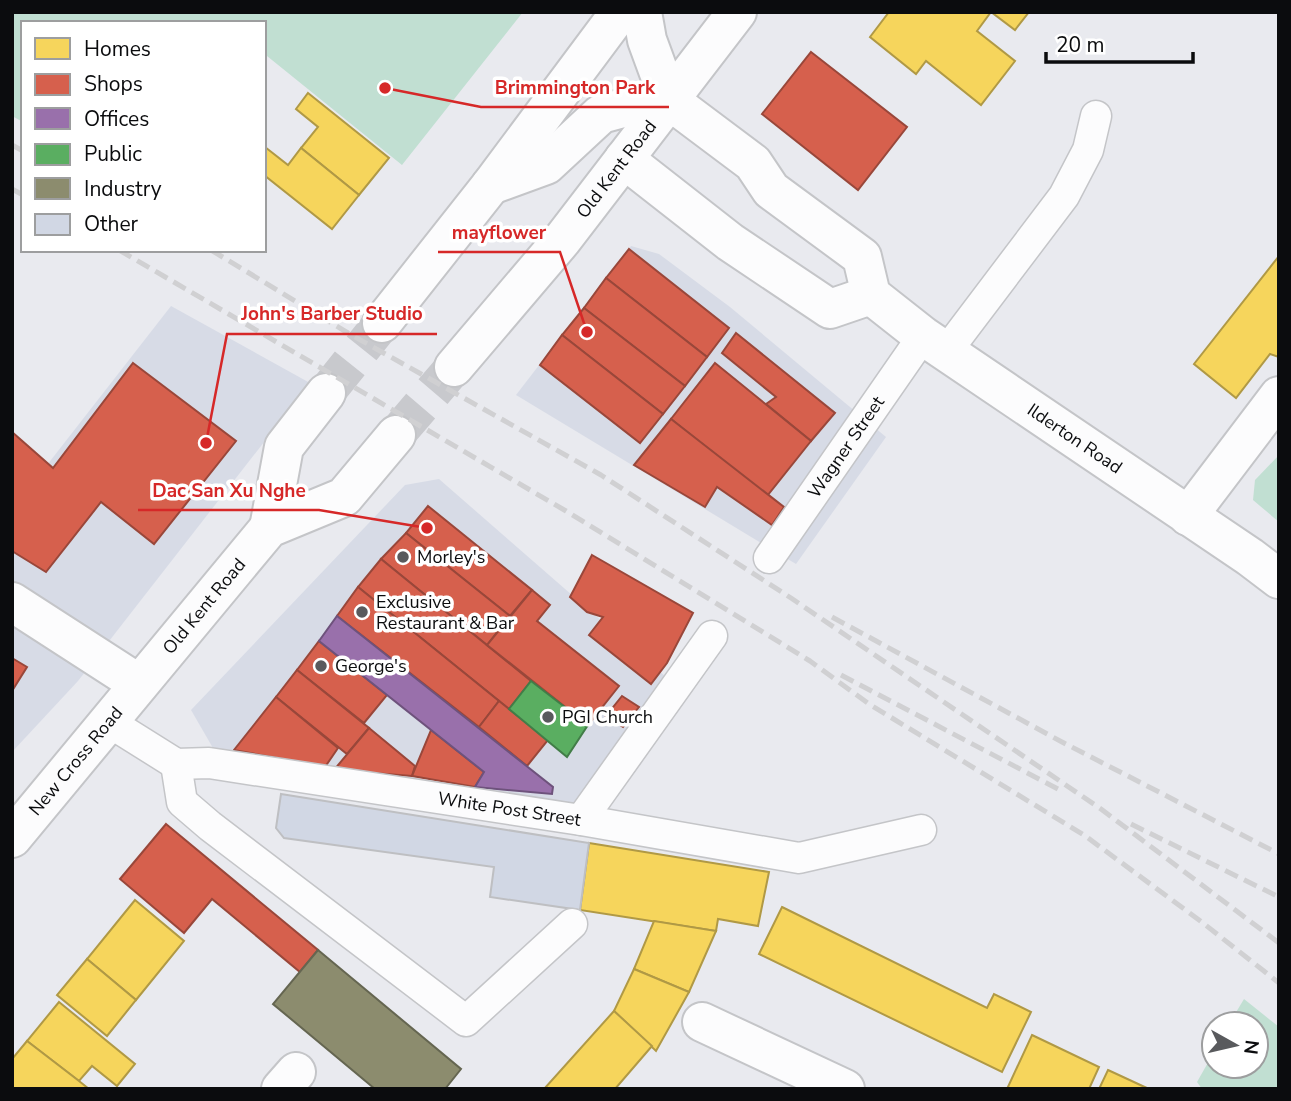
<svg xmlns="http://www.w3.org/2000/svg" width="1291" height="1101" viewBox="0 0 1291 1101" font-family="'Nunito Sans',sans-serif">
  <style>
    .built { fill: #d7dbe6 }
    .green { fill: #c1dfd2 }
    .homes { fill: #f6d55c; stroke: #b09945; stroke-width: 2 }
    .shops { fill: #d6604d; stroke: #99473a; stroke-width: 2 }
    .offices { fill: #9970ab; stroke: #6e527c; stroke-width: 2 }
    .public { fill: #5aae61; stroke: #427d48; stroke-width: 2 }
    .industry { fill: #8c8c6e; stroke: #656651; stroke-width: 2 }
    .building { fill: #d1d7e4; stroke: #bebfc2; stroke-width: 2 }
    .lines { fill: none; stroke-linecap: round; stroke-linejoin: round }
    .trunk-tunnel { stroke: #c8c9cd; stroke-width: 38; stroke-dasharray: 38 19; stroke-linecap: butt }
    .service-casing { stroke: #c4c5c8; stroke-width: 33 }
    .minor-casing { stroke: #c4c5c8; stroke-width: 42 }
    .tertiary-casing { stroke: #c4c5c8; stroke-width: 42 }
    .trunk-casing { stroke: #c4c5c8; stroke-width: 42 }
    .service { stroke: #fcfcfd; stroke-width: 30 }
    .minor { stroke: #fcfcfd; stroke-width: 38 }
    .tertiary { stroke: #fcfcfd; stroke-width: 38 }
    .trunk { stroke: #fcfcfd; stroke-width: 38 }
    .rail { stroke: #d0d0d2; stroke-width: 5; stroke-dasharray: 14 7; stroke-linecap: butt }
    .poi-dot { fill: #595a5d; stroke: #fff; stroke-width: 2.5 }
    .labels { text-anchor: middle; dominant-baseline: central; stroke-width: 7; stroke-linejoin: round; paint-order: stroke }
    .street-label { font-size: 18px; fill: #0b0c0e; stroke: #fff }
    .poi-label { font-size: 18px; fill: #0b0c0e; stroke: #fff; text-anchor: start }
    .leader { fill: none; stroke: #d62828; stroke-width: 2.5 }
    .callout-dot { fill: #d62828; stroke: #fff; stroke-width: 2.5 }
    .callout-label { font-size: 19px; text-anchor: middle; font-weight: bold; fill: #d62828; stroke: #fff; stroke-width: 7; stroke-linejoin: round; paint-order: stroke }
  </style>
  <rect width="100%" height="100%" fill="#e9eaef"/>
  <g class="built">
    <polygon points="631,246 659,254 730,307 886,437 796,564 516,395"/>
    <polygon points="171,306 310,383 78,681 12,752 12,510"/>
    <polygon points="439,479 666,677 564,824 228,774 191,710 405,485"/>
  </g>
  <g class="green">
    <polygon points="12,12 523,12 402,165 267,56 264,60 264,23 23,23 23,122 12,116"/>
    <polygon points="1279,455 1279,522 1253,500 1255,480"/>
    <polygon points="1244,999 1279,1027 1279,1089 1202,1089 1197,1082 1214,1052 1214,1066 1256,1066 1256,1024 1229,1024"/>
  </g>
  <g class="homes">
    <polygon points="889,12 1029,12 1015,30 991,12 977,31 1015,61 981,105 926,61 916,74 870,37"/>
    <polygon points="308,93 389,158 359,195 301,148 318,127 296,109"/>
    <polygon points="265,147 288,165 301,148 359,195 332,229 264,175"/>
    <polygon points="1279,256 1279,357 1270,354 1236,398 1194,364"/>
    <polygon points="589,843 769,872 758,926 718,919 716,931 580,910"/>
    <polygon points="135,900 184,941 136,1000 87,959"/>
    <polygon points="782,907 987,1008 994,994 1031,1012 1002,1072 759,954"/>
    <polygon points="654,921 716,931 689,992 634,969"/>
    <polygon points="87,959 136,1000 107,1036 57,995"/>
    <polygon points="634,969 689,992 656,1051 614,1011"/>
    <polygon points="59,1002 135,1064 117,1086 92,1066 79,1081 27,1041"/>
    <polygon points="614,1011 652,1046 615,1089 544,1089"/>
    <polygon points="1032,1035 1099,1067 1089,1089 1007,1089"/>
    <polygon points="27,1041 79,1081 89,1089 12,1089 12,1059"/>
    <polygon points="1108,1070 1149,1089 1099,1089"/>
  </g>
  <g class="shops">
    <polygon points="811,52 907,127 858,190 762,114"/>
    <polygon points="629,249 729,328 707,357 606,278"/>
    <polygon points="606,278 707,357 685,386 584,308"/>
    <polygon points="584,308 685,386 663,414 562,335"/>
    <polygon points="736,333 835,413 811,441 766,404 776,397 722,353"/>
    <polygon points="562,335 663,414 640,443 540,365"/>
    <polygon points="133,363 236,441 154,544 101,502 46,572 12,551 12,432 53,468"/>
    <polygon points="715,363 811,441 767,496 671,419"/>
    <polygon points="671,419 784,507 772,525 717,487 705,507 634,465"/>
    <polygon points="428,506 532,590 510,616 406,533"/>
    <polygon points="406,533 510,616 487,645 381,559"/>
    <polygon points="592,555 693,613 667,663 651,684 589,635 603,617 587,612 570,597"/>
    <polygon points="381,559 531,681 509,709 358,587"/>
    <polygon points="358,587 499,701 479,727 337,616"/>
    <polygon points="532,590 550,605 537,621 619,686 588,725 487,645"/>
    <polygon points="319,641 387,695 364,723 297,670"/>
    <polygon points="12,658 27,667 12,691"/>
    <polygon points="297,670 369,728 347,754 276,697"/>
    <polygon points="622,696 639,707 623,727 606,716"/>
    <polygon points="276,697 338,748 325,767 234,750"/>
    <polygon points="499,701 548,740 527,766 479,727"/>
    <polygon points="369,728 415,766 412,776 334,770"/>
    <polygon points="431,730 484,772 475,787 412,776"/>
    <polygon points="166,824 318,950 300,972 212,899 184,933 120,879"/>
  </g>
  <polygon class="offices" points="337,616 553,787 552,794 475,787 484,772 319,641"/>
  <polygon class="public" points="531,681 588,725 567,757 509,709"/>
  <polygon class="industry" points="318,950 461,1069 445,1089 375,1089 273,1004"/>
  <polygon class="building" points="281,794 589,843 580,910 490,897 494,867 284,838 276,828"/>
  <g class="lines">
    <g class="trunk-tunnel">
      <polyline points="326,393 382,323"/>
      <polyline points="396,435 454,367"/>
    </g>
    <defs>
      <g id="service">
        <polyline points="946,352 1064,196 1088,150 1096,116"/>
        <path id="s1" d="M769,558l154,-222"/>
        <path id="s2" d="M109,722l67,42 33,-1 372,57 218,38 122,-28"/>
        <polyline points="176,764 182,802 210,826 466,1021 572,924"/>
        <polyline points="581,820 712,636"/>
      </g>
      <g id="minor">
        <polyline points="1188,516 1279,396"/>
        <polyline points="12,602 139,684"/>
        <polyline points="702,1022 845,1089"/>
        <polyline points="281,1089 296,1072"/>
      </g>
      <g id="tertiary">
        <polyline points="624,159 730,242 830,309 871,295"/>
        <path id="s3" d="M491,185l55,-20 55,-51 37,-10 31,-4 84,63 18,27 91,67 9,38 52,41 327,221 29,22"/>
      </g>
      <g id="trunk">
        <polyline points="642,12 647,40 669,100"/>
        <polyline points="382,323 491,185 620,12"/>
        <path id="s4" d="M454,367l108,-127 175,-228"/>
        <polyline points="269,528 284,447 326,393"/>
        <path id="s5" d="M12,838l257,-310 75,-31 52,-62"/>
      </g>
    </defs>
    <use href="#service" class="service-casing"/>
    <use href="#minor" class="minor-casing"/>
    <use href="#tertiary" class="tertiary-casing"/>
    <use href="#trunk" class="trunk-casing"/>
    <use href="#service" class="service"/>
    <use href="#minor" class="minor"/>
    <use href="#tertiary" class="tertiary"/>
    <use href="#trunk" class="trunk"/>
    <g class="rail">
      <polyline points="12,145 23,151"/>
      <polyline points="12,189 23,195"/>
      <polyline points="119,250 566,511 810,661 869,704 1084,835 1203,923 1279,983"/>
      <polyline points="211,250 348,333 601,475 791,598 1101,809 1279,943"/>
      <polyline points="832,617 1062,742 1279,854"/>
      <polyline points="841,675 1058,789"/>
      <polyline points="1131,824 1279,897"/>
    </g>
  </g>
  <g class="poi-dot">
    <circle cx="403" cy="557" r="7"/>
    <circle cx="362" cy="612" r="7"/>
    <circle cx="321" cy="666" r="7"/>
    <circle cx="548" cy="717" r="7"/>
  </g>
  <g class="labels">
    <g class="street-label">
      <text stroke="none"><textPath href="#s4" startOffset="256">Old Kent Road</textPath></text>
      <text stroke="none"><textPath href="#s3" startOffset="742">Ilderton Road</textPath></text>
      <text stroke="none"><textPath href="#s1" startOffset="135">Wagner Street</textPath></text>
      <text stroke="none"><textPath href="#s5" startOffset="301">Old Kent Road</textPath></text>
      <text stroke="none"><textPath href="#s5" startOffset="100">New Cross Road</textPath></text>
      <text stroke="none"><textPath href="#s2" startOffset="416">White Post Street</textPath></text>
    </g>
    <g class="poi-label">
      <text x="417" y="557">Morley's</text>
      <text x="376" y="602">Exclusive<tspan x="376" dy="21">Restaurant &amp; Bar</tspan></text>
      <text x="335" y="666">George's</text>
      <text x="562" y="717">PGI Church</text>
    </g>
  </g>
  <path class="leader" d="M385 88L481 107H669M587 332L560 252H438M206 443L227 334H437M427 528L319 510H138"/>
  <g class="callout-dot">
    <circle cx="385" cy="88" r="7"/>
    <circle cx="587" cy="332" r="7"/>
    <circle cx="206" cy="443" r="7"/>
    <circle cx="427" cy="528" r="7"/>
  </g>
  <g class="callout-label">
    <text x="575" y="94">Brimmington Park</text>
    <text x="499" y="239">mayflower</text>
    <text x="332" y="320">John's Barber Studio</text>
    <text x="229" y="497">Dac San Xu Nghe</text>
  </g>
  <rect width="1291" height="1101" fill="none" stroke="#0b0c0e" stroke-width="28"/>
  <rect x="21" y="21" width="245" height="231" fill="#ffffff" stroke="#9d9e9f" stroke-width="2"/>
  <rect x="35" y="38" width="35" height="21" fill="#f6d55c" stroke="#9d9e9f" stroke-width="2"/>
  <text x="84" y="56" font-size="21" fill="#0b0c0e">Homes</text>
  <rect x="35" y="74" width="35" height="21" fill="#d6604d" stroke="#9d9e9f" stroke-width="2"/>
  <text x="84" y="91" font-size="21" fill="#0b0c0e">Shops</text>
  <rect x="35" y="108" width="35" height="21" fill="#9970ab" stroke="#9d9e9f" stroke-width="2"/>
  <text x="84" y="126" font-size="21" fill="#0b0c0e">Offices</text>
  <rect x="35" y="144" width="35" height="21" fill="#5aae61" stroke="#9d9e9f" stroke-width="2"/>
  <text x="84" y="161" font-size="21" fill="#0b0c0e">Public</text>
  <rect x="35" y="178" width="35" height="21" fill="#8c8c6e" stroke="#9d9e9f" stroke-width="2"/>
  <text x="84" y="196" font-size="21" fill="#0b0c0e">Industry</text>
  <rect x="35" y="214" width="35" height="21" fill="#d1d7e4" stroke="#9d9e9f" stroke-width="2"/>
  <text x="84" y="231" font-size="21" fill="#0b0c0e">Other</text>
  <g transform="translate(1235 1045) rotate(98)"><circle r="33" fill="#ffffff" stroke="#9d9e9f" stroke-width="2"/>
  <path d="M0-5L12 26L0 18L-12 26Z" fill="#595a5d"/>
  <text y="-10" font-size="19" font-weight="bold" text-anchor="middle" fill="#0b0c0e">N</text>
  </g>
  <path d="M1046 52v10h147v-10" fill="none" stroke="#0b0c0e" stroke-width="3.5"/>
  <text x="1056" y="52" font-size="21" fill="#0b0c0e" stroke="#ffffff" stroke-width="5" paint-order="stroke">20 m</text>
</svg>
